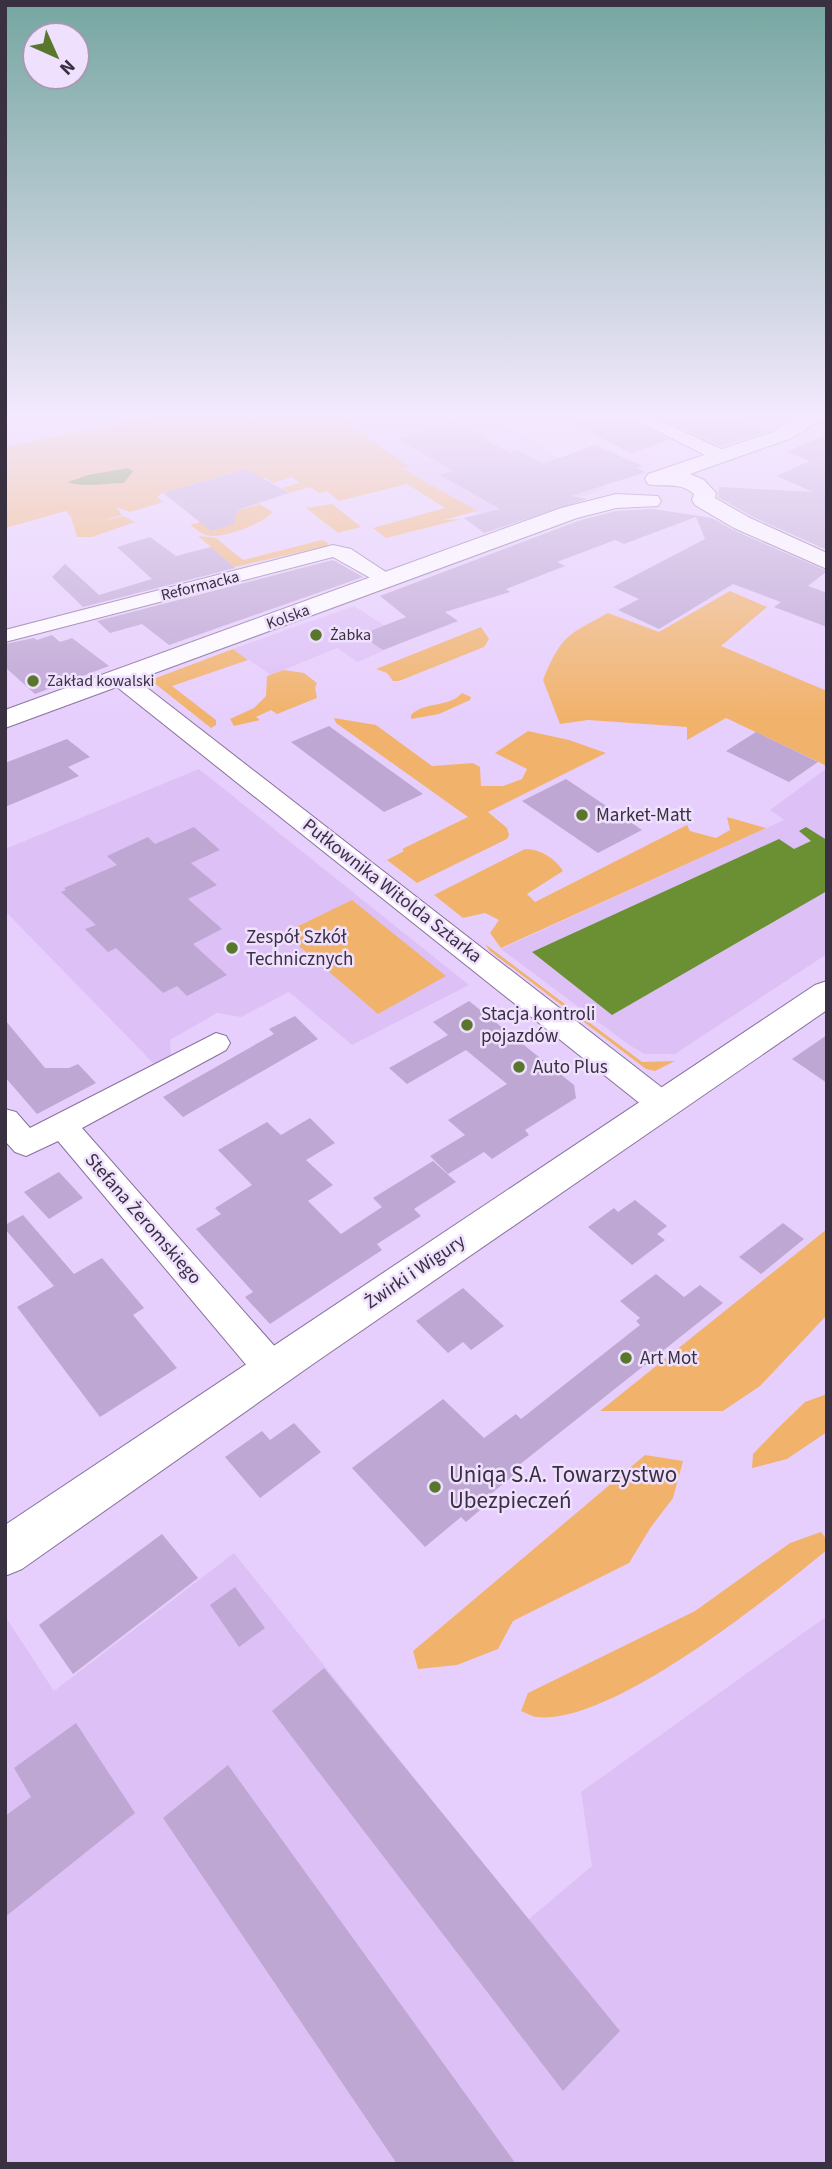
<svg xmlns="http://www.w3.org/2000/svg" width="832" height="2169" viewBox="0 0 832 2169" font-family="'Source Sans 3',sans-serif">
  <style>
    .built { fill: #ddc1f6 }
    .green { fill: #f1b36c }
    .water { fill: #6a9033 }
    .building { fill: #bfa7d4 }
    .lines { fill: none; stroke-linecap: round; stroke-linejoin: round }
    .minor-casing { stroke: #88719b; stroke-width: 2 }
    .tertiary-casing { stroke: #88719b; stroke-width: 2 }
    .minor { fill: #fff; fill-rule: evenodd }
    .tertiary { fill: #fff; fill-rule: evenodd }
    .poi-dot { fill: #58772d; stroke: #efe0fd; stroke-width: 2.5 }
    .labels { text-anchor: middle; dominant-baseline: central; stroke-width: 5; stroke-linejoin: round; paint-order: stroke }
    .far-street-label { font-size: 16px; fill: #393042; stroke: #efe0fd }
    .far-poi-label { font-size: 16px; fill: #393042; stroke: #efe0fd; text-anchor: start }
    .poi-label { font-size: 19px; fill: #393042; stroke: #efe0fd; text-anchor: start }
    .street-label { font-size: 19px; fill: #393042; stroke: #efe0fd }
    .near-poi-label { font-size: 23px; fill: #393042; stroke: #efe0fd; text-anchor: start }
  </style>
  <rect width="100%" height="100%" fill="#e7cffd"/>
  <g class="built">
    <polygon points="301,412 485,412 608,488 499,525"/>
    <polygon points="797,412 784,425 719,448 644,413"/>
    <polygon points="354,606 407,640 358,662 337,648 271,675 233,649"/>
    <polygon points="827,768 827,954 675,1054 644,1054 629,1045 501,949 784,820 770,810"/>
    <polygon points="199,769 469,985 352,1045 289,992 241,1017 217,1013 170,1040 171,1056 154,1064 5,911 5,849"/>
    <polygon points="234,1553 528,1920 592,1866 581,1792 827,1616 827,2164 5,2164 5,1616 54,1691"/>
  </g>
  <g class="green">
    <polygon points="175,412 341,412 361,433 409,466 403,469 477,511 443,520 462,519 386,538 373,528 445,508 407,484 339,501 327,491 319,493 311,487 289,493 282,488 300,483 292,477 273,483 266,478 261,479 246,469 162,493 157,497 163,502 130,512 116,507 122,515 96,523 123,516 135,522 92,537 77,537 71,517 66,511 5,528 5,447"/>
    <path d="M259,504l14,8c-9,11 -43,23 -57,24 -11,1 -18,-5 -26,-11z"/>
    <polygon points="332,504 361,527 338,533 306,508"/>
    <polygon points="198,536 216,538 243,560 322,540 328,543 327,546 234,567"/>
    <path d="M730,591l37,16 -46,39 106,45v75l-101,-48 -39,22v-13l-99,-7 -28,4 -17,-44c19,-45 23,-44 65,-67l51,19z"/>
    <polygon points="481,627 489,639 484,647 399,681 393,681 387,673 376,669"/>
    <polygon points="233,649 248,660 172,686 216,720 216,725 211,728 153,682 156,678"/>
    <polygon points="284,670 304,673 317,683 315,688 317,698 277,714 271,710 256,717 260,720 234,726 230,719 254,708 266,696 267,676"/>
    <path d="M462,693l9,4 -1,3 -31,14 -28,5v-4c14,-14 38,-7 51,-22z"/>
    <polygon points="334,718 376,725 432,766 473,763 480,767 481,786 503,786 522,779 527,769 495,753 528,731 569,740 606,753 488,812 507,828 509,835 507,839 417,883 387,860 404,851 402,849 468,817 336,723"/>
    <path d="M727,817l39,11 -265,120 -11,-15 9,-13 -14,-7 -22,5 -29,-23 91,-46c15,0 30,9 38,22l-36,23 8,8 152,-77 3,6 26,7 14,-8z"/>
    <polygon points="352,900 446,976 378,1014 284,933"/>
    <polygon points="485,944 642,1062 675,1061 655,1071 646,1069 490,951"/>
    <polygon points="827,1229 827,1315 760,1386 723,1411 600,1411"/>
    <polygon points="827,1394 827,1432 787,1459 752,1468 753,1454 778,1428 805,1402"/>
    <polygon points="645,1455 683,1461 673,1498 651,1527 629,1563 513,1621 498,1649 457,1665 418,1669 413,1651"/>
    <path d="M821,1532l6,8v10c-58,47 -216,176 -291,167 -4,-1 -10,-4 -15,-6l7,-18 167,-82 95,-68z"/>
  </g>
  <g class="water">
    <path d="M128,468l5,3 -9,12c-16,0 -44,5 -56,-1l20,-7z"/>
    <polygon points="806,827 827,840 827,891 612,1015 532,952 779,839 794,849 811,841 799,831"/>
  </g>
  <g class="building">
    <polygon points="550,412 618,412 669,440 631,453"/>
    <polygon points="648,412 720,412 764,432 721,446"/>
    <polygon points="454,422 510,453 517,450 542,464 595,445 643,466 637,468 646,472 571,496 587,499 484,533 464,518 500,509 440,475 453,471 398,439"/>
    <polygon points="827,434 827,550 751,516 718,497 719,487 813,492 777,476 810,461 787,452"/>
    <polygon points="246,469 289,493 238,510 234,524 211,531 163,493"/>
    <polygon points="653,509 712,518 733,530 827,571 808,586 827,593 827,627 774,607 781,602 733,584 659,629 618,610 639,599 613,587 705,539 696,517 624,544 615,540 557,562 565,566 506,589 510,592 445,612 458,621 383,650 360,635 406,617 380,596 578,521 616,511"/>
    <polygon points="150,537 176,556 211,547 235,568 83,607 52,577 65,564 99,595 152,579 117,547"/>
    <polygon points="333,560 363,577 169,645 142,624 110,633 97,621"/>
    <polygon points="52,635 60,642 72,638 109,666 35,694 5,667 5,644 34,638 37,640"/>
    <polygon points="329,726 423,794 384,812 291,742"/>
    <polygon points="756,732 818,762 789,782 726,751"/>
    <polygon points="67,739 90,757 68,767 79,776 5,807 5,763"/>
    <polygon points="566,779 642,830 598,853 522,801"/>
    <polygon points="194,827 220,850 191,863 217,885 188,899 222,929 193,944 227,975 187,996 177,986 163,993 116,948 108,952 85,929 96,925 61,892 66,890 64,888 117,865 107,856 148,837 155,844"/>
    <polygon points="469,1001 574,1085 576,1098 525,1130 529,1135 492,1159 484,1152 448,1174 430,1156 465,1135 448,1120 507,1084 466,1050 407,1084 389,1068 448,1035 433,1022"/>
    <polygon points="295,1016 318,1039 183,1117 163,1097 274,1034 269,1029"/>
    <polygon points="5,1020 45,1068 69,1068 78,1064 96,1083 37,1114 5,1077"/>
    <polygon points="827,1035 827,1083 792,1059"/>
    <polygon points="310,1118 335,1143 306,1160 333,1185 308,1201 341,1234 382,1207 373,1198 433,1161 456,1182 414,1209 421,1216 377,1244 382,1250 270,1324 245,1297 253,1292 196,1229 221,1214 215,1208 252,1185 218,1150 267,1122 281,1135"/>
    <polygon points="59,1172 83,1198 49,1219 24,1192"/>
    <polygon points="635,1200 667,1226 657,1234 665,1240 632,1265 588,1227 614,1208 618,1212"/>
    <polygon points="23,1215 74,1274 102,1258 144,1308 133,1315 177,1368 100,1417 17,1307 54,1286 5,1229 5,1225"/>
    <polygon points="783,1223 804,1239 761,1274 739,1257"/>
    <polygon points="656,1274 684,1297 700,1285 723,1303 514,1469 517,1473 482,1501 486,1505 466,1522 461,1517 425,1547 352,1468 443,1399 484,1438 516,1414 521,1419 640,1325 636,1321 640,1318 620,1301"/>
    <polygon points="463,1288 504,1326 471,1350 463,1342 448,1353 416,1321"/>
    <polygon points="294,1423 321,1452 260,1498 225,1457 262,1431 270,1440"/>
    <polygon points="162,1534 198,1578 73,1674 39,1625"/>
    <polygon points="235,1587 265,1628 239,1647 210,1605"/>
    <polygon points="324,1668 620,2031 563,2091 272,1711"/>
    <polygon points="76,1723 135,1813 5,1917 5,1816 31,1797 14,1768"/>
    <polygon points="228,1765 516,2164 397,2164 163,1818"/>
  </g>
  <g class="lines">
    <defs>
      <g id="minor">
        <polygon points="620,412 642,412 729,453 732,457 723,462 717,461"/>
        <polygon points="333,545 351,549 398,580 395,584 381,584 333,557 5,642 5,630"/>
        <polygon points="120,671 128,673 674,1097 678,1105 674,1113 663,1116 652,1113 112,683 109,678 112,673"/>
        <polygon points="216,1033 226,1036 230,1043 226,1050 82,1128 285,1358 290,1369 285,1380 272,1384 259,1380 58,1141 26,1156 15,1152 5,1141 5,1109 16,1112 30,1128"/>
      </g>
      <g id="tertiary">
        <path d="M805,412h22v5l-38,22 -99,35 14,6 12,13 -1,5 35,20 77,35v16l-93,-41 -39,-23 -3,-5 2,-6c-15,-13 -29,-6 -46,-10l-3,-5 3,-5 127,-43z"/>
        <polygon points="616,494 658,496 661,501 658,506 616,508 577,518 5,728 5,710 561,508"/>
        <polygon points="827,981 827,1010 313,1364 22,1569 5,1576 5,1525 815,985"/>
      </g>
    </defs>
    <use href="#minor" class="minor-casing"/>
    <use href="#tertiary" class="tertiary-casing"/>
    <use href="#minor" class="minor"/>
    <use href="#tertiary" class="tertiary"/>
  </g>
  <linearGradient id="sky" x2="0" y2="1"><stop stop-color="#75a6a0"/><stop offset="0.58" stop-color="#f4e9fe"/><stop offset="1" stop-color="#f4e9fe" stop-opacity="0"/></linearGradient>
  <rect width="832" height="716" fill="url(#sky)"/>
  <g class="poi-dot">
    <circle cx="316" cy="635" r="7"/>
    <circle cx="33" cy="681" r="7"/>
    <circle cx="582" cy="815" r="7"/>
    <circle cx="232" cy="948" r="7"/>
    <circle cx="467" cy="1025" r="7"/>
    <circle cx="519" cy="1067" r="7"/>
    <circle cx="626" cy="1358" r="7"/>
    <circle cx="435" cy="1487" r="7"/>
  </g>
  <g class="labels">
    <g class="far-street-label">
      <text transform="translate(200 586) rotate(-14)">Reformacka</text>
      <text transform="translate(288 617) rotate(-20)">Kolska</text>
    </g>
    <g class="far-poi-label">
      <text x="330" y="635">Żabka</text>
      <text x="47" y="681">Zakład kowalski</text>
    </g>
    <g class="poi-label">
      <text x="596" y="815">Market-Matt</text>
      <text x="246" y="937">Zespół Szkół<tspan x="246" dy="22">Technicznych</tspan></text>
      <text x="481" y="1014">Stacja kontroli<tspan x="481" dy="22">pojazdów</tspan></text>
      <text x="533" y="1067">Auto Plus</text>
      <text x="640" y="1358">Art Mot</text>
    </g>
    <g class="street-label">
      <text transform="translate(392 891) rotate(38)">Pułkownika Witolda Sztarka</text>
      <text transform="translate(143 1219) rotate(49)">Stefana Żeromskiego</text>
      <text transform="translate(415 1272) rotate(-34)">Żwirki i Wigury</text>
    </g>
    <g class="near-poi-label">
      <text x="449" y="1474">Uniqa S.A. Towarzystwo<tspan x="449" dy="26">Ubezpieczeń</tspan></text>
    </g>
  </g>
  <rect width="832" height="2169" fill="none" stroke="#393042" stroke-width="14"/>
  <g transform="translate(56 56) rotate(135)"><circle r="33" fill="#efe0fd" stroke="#a69ab2" stroke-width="2"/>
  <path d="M0-5L12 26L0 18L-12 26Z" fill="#58772d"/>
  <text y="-10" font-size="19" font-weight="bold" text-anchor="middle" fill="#393042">N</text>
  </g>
</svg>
